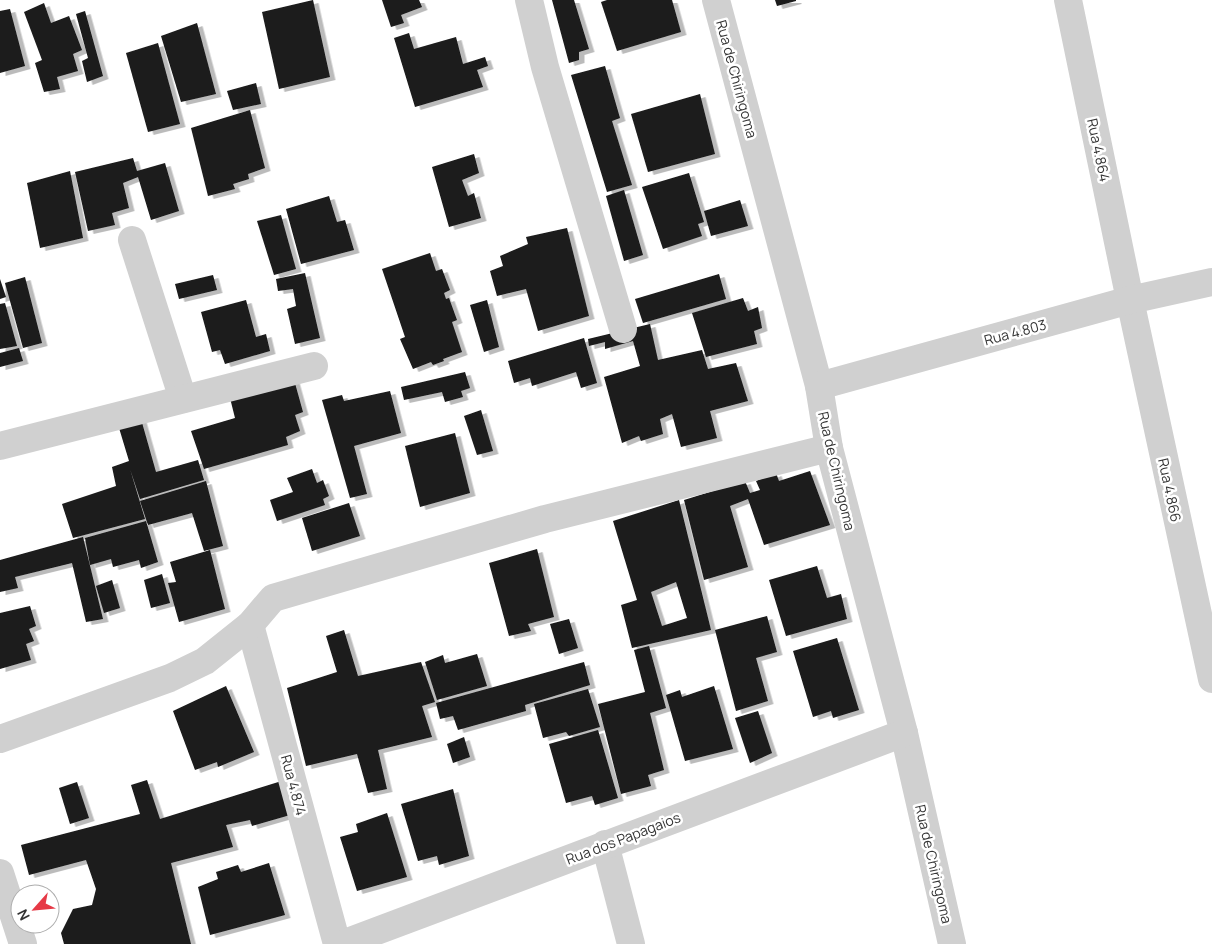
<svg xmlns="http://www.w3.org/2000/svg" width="1212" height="944" viewBox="0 0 1212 944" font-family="Manrope,sans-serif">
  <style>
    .building { fill: #1a1a1a; fill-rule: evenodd; filter: url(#shadow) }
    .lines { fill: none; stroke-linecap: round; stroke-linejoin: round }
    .minor { stroke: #d0d0d0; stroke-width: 28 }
    .labels { text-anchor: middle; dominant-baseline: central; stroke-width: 5; stroke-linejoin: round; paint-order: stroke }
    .street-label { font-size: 14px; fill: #333; stroke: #fff }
  </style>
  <defs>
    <filter id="shadow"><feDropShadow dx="5.5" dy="3" stdDeviation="0" flood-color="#0004"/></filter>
  </defs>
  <rect width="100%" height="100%" fill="#fff"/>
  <g class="building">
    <polygon points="313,0 330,77 279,89 262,12"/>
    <polygon points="382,0 419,0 422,7 401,15 404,23 391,27"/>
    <polygon points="552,0 574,0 589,49 579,52 579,60 569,63"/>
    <polygon points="607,0 672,0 681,32 617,51 601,2"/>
    <polygon points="775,0 796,0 796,1 777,6"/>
    <polygon points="44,3 51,23 69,16 82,50 73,54 78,71 57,77 60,89 44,92 35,63 42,60 24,12"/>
    <polygon points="10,9 25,66 0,73 0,11"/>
    <polygon points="85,11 103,76 87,82 82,61 88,58 76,14"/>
    <polygon points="197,23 216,94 181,102 161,36"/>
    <polygon points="409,33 414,49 456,37 463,64 485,57 488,66 477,70 483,87 415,107 394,38"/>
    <polygon points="158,43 180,124 148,132 126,53"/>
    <polygon points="605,66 620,118 612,121 632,185 607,192 571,75"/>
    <polygon points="256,83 261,104 233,110 227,91"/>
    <polygon points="700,94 715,154 648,172 631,114"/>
    <polygon points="250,110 265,168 248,174 249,179 233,184 235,189 208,196 191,128"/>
    <polygon points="474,154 479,173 462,180 468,196 474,193 481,218 449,227 432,167"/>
    <polygon points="133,158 137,171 165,163 179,211 151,220 138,177 123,183 129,208 112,213 115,225 88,231 75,172"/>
    <polygon points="70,171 83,238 40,248 27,183"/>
    <polygon points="689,173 704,222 698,224 702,236 663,249 642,187"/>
    <polygon points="624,190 643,255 624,261 606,196"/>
    <polygon points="329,196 337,222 345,220 354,250 301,264 286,209"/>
    <polygon points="740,200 748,226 711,236 704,211"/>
    <polygon points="281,215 296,269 274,275 257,221"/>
    <polygon points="567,228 589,316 538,331 526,289 497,296 490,271 503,266 500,256 528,244 526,237"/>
    <polygon points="430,253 436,271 442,269 450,290 444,293 446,299 449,298 457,320 452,322 462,352 443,359 444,361 433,365 431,362 413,369 400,339 405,337 382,269"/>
    <polygon points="305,273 320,338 295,344 287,309 296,306 293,289 278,291 276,279"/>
    <polygon points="719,274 726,299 643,323 635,299"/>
    <polygon points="213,275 217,290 179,299 175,284"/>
    <polygon points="25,277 42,343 23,348 5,283"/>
    <polygon points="0,279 6,297 0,299"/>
    <polygon points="743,298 748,311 758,307 762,328 754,331 757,344 706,357 692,313"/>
    <polygon points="246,300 256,337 266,334 270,351 225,364 220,350 212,352 201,312"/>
    <polygon points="487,300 499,347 484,352 470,305"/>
    <polygon points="5,303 17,346 0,349 0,304"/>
    <polygon points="650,324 658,360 702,350 708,369 736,363 748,401 710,411 717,438 681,447 672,414 660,419 663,434 641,441 639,436 622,443 604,377 640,366 633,341 605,349 605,342 589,346 588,339"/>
    <polygon points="584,338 597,383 581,388 576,372 532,386 530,378 514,383 508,361"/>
    <polygon points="19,348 23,361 0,367 0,353"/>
    <polygon points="465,372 470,388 461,391 463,397 445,402 442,392 404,400 401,387"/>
    <polygon points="293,376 303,412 295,415 300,431 286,437 288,445 204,469 191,431 235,418 228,390"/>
    <polygon points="390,391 401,433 354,446 367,494 350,498 322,400 342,395 344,401"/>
    <polygon points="481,410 493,451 477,455 464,416"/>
    <polygon points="139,412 156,472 198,460 204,480 140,499 130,469 145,519 73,538 62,504 116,486 112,467 129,461 116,418"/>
    <polygon points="455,433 470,493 420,507 405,446"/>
    <polygon points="312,469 317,483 323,480 329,496 323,499 325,505 277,521 270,500 293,492 287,478"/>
    <polygon points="810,471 830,525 764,545 748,499 730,506 748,567 704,580 684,500 745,481 750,493 760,490 756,481 776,473 779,481"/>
    <polygon points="206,481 223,546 204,551 192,513 148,525 140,501"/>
    <path d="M679,500l32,130 -79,18 -11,-43 16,-5 -24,-79zM676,582l11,36 -25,8 -11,-34z"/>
    <polygon points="349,503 360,536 312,551 302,518"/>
    <polygon points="146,521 158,562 141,568 139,560 113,567 111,559 90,565 85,538"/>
    <polygon points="83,537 103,619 86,622 72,563 15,577 18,588 0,592 0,560"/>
    <polygon points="537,549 554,617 528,624 531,631 509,636 489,563"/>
    <polygon points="210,550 225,609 179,622 168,583 176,582 170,562"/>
    <polygon points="817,566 827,598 841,594 847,619 786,636 769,580"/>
    <polygon points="162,574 170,603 151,608 144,580"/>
    <polygon points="112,580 120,608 104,613 96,586"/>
    <polygon points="30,606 36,626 29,629 34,641 26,644 31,660 0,669 0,613"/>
    <polygon points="767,616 777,652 756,658 768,701 736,711 715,630"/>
    <polygon points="569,619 578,648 559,654 550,624"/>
    <polygon points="344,630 358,676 421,662 435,702 422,706 432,737 378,750 387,789 368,793 357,754 306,766 287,688 337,672 326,636"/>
    <polygon points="837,638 859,710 833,718 831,711 813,717 793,651"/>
    <polygon points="649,646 666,708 650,713 664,770 648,775 651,786 621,794 598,704 645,692 634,650"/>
    <polygon points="477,654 487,686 437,700 425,662 443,655 445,663"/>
    <polygon points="584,662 590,685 525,705 526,711 458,730 453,716 440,719 436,703"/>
    <polygon points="226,686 254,752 218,767 217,762 195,770 173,711"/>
    <polygon points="714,686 733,749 685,761 666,695 680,690 682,697"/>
    <polygon points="588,689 600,727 569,736 566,732 543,738 534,704"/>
    <polygon points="758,711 772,753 750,763 735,718"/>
    <polygon points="598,730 618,798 595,805 592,796 566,803 549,744"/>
    <polygon points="464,737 470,757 453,763 447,744"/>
    <polygon points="288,779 297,813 252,826 250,820 226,825 233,847 171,863 191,944 64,944 61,933 73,909 92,905 96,889 86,860 29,875 21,845 140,814 131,785 147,780 160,819"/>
    <polygon points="77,782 89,818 70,824 59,788"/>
    <polygon points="453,789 469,856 439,865 437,856 418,861 401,804"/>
    <polygon points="387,813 407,877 357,891 340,837 358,832 356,824"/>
    <polygon points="269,863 285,915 210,935 198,887 218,879 216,872 238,865 241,872"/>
  </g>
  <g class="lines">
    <g class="minor">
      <polyline points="529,0 545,67 623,329"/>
      <polyline points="716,0 819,386 829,448 904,733 952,944"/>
      <polyline points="1068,0 1130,300 1212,679"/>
      <polyline points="132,240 183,399"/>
      <polyline points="819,386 1130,300 1212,282"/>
      <polyline points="0,446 314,366"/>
      <polyline points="250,625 337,944"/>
      <polyline points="0,739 170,678 205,661 250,625 273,598 545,519 829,448"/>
      <polyline points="605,844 631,944"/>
      <polyline points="0,873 23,944"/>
      <polyline points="342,944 904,733"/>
    </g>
  </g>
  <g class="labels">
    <g class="street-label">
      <text transform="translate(737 79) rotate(75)">Rua de Chiringoma</text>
      <text transform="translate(1099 150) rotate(78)">Rua 4.864</text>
      <text transform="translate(1015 332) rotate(-15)">Rua 4.803</text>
      <text transform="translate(837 471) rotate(77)">Rua de Chiringoma</text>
      <text transform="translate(1170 490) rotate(78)">Rua 4.866</text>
      <text transform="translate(294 785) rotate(75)">Rua 4.874</text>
      <text transform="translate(623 838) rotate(-21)">Rua dos Papagaios</text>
      <text transform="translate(934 864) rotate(77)">Rua de Chiringoma</text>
    </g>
  </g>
  <g transform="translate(35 909) rotate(243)"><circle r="24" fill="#ffffff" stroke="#adadad"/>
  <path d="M0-4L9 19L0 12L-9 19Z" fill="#e63946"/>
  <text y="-8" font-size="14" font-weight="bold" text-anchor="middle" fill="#333333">N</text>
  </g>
</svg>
